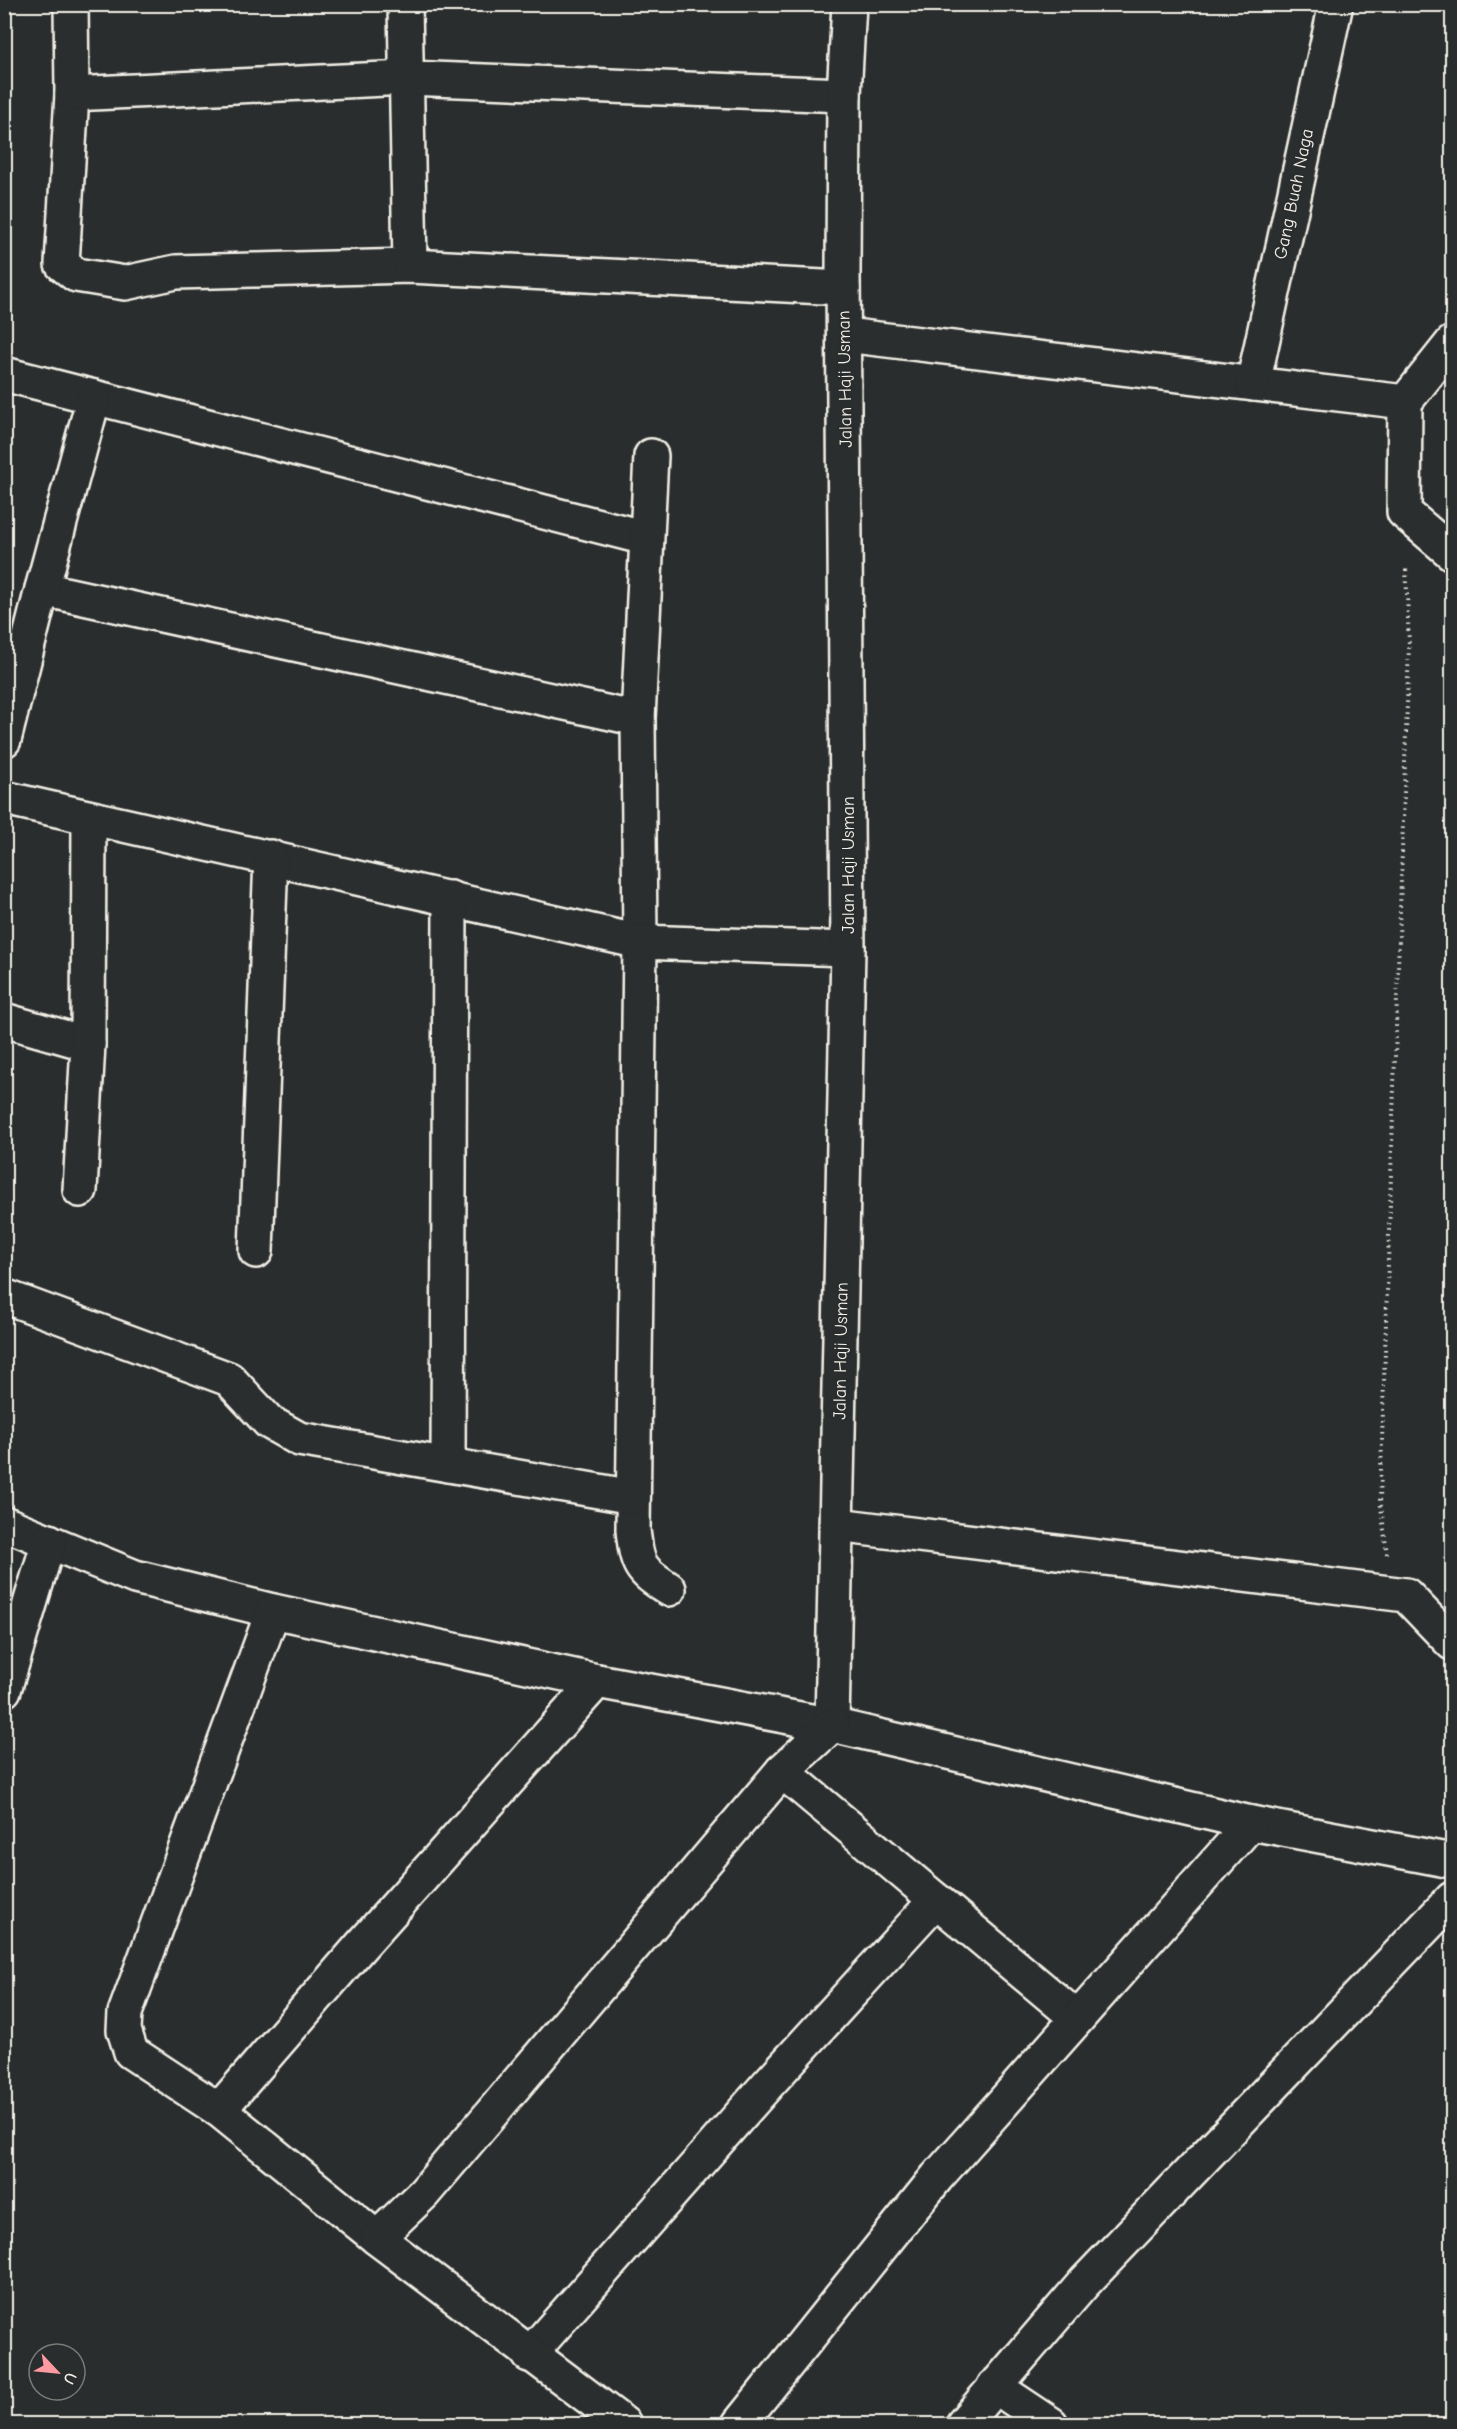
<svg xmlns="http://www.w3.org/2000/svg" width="1457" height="2429" viewBox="0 0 1457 2429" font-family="'Comic Neue',sans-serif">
	<rect width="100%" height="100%" fill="#2a2d2e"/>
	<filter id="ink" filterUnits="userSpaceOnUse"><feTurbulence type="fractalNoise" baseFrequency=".0167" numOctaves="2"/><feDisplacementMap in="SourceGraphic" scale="12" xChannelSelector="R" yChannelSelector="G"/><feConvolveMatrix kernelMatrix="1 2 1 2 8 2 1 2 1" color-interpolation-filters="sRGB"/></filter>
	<g filter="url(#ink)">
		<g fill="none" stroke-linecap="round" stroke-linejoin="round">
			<defs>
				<g id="street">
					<path d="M71 4 72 94 62 264 76 275 125 283 176 272 410 266 843 288"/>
					<path d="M405 4 410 266"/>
					<path d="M72 94 406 78 844 95"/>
					<path d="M845 335 1405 402"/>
					<path d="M1452 343 1405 402 1404 512 1452 553"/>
					<path d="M4 374 646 538"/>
					<path d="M1253 384 1336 4"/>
					<path d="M651 456 638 719 640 942 633 1530C637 1565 639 1570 669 1589"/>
					<path d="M42 589 638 719"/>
					<path d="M4 740 42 589 94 397"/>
					<path d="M4 798 640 942 848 949"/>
					<path d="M4 1020 88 1044"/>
					<path d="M80 1190 88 1044 89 818"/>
					<path d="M256 1251 271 857"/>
					<path d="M4 1296 229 1379 269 1422 299 1439 633 1497"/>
					<path d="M448 1465 450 898"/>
					<path d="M4 1523 135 1577 273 1611 597 1681 832 1725 1251 1823 1452 1861"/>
					<path d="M837 1525 1406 1595 1452 1643"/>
					<path d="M4 1690 49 1541"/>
					<path d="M832 1725 848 949 843 273 844 95 849 4"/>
					<path d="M782 1771 1077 2018"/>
					<path d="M219 2110 131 2052 124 2030 125 2013 273 1611"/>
					<path d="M377 2238 219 2110 360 1947 597 1681"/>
					<path d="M529 2355 768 2084 936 1900"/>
					<path d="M994 2386 1051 2424"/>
					<path d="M624 2424 377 2238 424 2193 782 1771 832 1725"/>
					<path d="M739 2424 937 2177 1251 1823"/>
					<path d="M963 2424 1084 2283 1452 1899"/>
				</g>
			</defs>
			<use href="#street" stroke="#f4f1e8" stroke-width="38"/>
			<path stroke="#f4f1e8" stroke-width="4" stroke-dasharray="1.5 4.5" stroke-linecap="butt" d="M1387 1554 1380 1499 1409 645 1406 566"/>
			<use href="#street" stroke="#2a2d2e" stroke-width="33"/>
		</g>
	</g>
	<g text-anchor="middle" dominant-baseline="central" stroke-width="5" stroke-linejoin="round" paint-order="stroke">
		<g font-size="18" fill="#f4f1e8" stroke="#2a2d2e">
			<text transform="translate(1294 194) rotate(-78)">Gang Buah Naga</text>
			<text transform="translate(845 379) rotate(-91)">Jalan Haji Usman</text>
			<text transform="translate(848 865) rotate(-90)">Jalan Haji Usman</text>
			<text transform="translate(841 1351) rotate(-89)">Jalan Haji Usman</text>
		</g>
	</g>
	<rect width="1457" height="2429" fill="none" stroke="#2a2d2e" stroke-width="24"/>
	<rect x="12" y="12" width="1433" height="2405" fill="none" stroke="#f4f1e8" stroke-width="2" filter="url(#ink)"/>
	<g transform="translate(57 2372) rotate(116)"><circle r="28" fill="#2a2d2e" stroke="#7b7b78" stroke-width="1.5"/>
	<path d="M0-4.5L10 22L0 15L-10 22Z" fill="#ff9aa2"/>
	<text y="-9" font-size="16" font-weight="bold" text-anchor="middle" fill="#f4f1e8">U</text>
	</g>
</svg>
